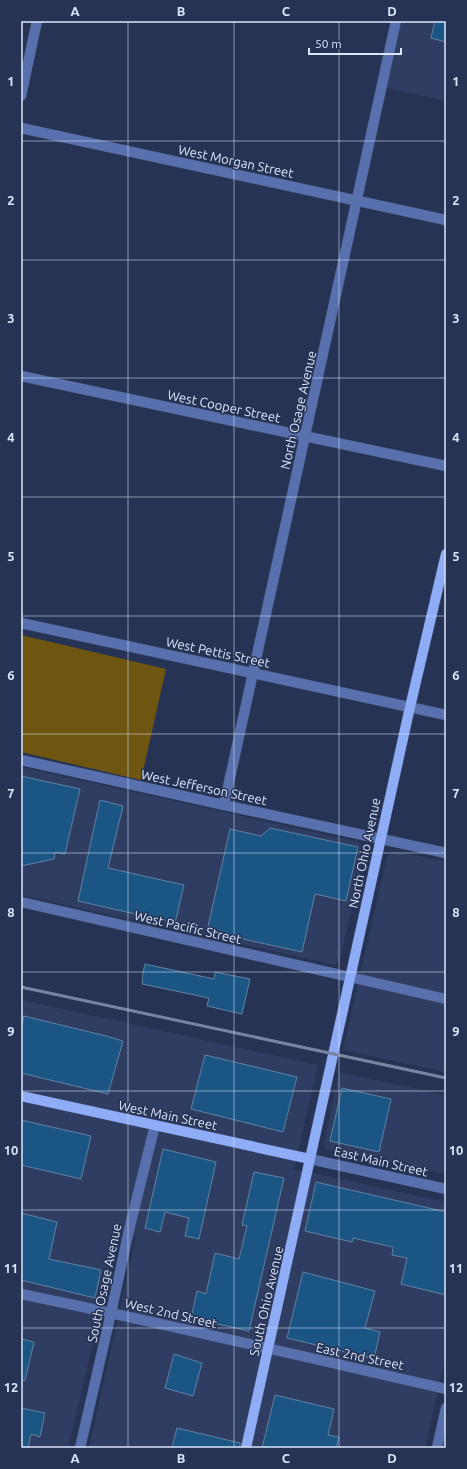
<svg xmlns="http://www.w3.org/2000/svg" width="467" height="1469" viewBox="0 0 467 1469" font-family="Ubuntu,sans-serif">
	<rect width="100%" height="100%" fill="#263354"/>
	<g fill="#2f3d63">
		<path d="M402 21H446V101L386 88Z"/>
		<path d="M21 767 359 842 362 847 364 854 340 960 336 964H331L21 895Z"/>
		<path d="M395 851 446 862V1072L343 1050 387 857Z"/>
		<path d="M22 1000 318 1065 294 1169 446 1202V1354L425 1448H89L136 1237 117 1232 97 1327 68 1448H21Z"/>
		<path d="M339 1072 446 1095V1174L326 1149 324 1144Z"/>
	</g>
	<path fill="#6f5610" d="M21 635 166 669 141 780 21 752Z"/>
	<g fill="#1b5583" stroke="#6182a1">
		<path d="M435 21H446V42L431 38Z"/>
		<path d="M21 776 80 789 65 854 55 852 54 859 21 866Z"/>
		<path d="M100 800 123 806 108 868 184 885 175 923 78 901Z"/>
		<path d="M270 828 358 847 346 901 315 894 302 952 207 931 230 829 261 836Z"/>
		<path d="M145 964 214 979 215 972 250 979 242 1014 207 1006 209 998 142 984 143 979 142 978Z"/>
		<path d="M24 1016 106 1036 123 1041 108 1094 21 1073V1029Z"/>
		<path d="M205 1055 297 1077 283 1132 191 1109Z"/>
		<path d="M342 1088 391 1099 379 1152 330 1141Z"/>
		<path d="M21 1120 91 1136 81 1179 21 1165Z"/>
		<path d="M163 1149 216 1162 199 1239 185 1236 189 1218 165 1212 160 1232 145 1228Z"/>
		<path d="M254 1172 284 1178 249 1331 191 1318 197 1291 206 1294 215 1253 239 1259 247 1226 242 1225Z"/>
		<path d="M316 1182 446 1212V1295L401 1284 407 1258 392 1255 393 1247 353 1238 352 1242 305 1231Z"/>
		<path d="M21 1213 57 1222 49 1259 101 1270 95 1298 21 1280Z"/>
		<path d="M303 1272 375 1291 365 1328 380 1332 374 1359 287 1338Z"/>
		<path d="M21 1339 34 1342 25 1380H21Z"/>
		<path d="M174 1354 202 1363 193 1396 165 1388Z"/>
		<path d="M275 1395 334 1409 328 1435 339 1437 336 1448H262Z"/>
		<path d="M21 1408 45 1413 40 1437 31 1434 28 1448H21Z"/>
		<path d="M177 1428 240 1443V1448H172Z"/>
	</g>
	<g fill="none" stroke-linecap="round" stroke-linejoin="round">
		<defs>
			<g id="minor">
				<path d="M21 96 37 21"/>
				<path d="M21 128 446 220"/>
				<path d="M21 376 446 466"/>
				<path d="M21 623 446 715"/>
				<path d="M21 760 224 805 446 853"/>
				<path d="M224 805 396 21"/>
				<path d="M21 902 446 999"/>
				<path d="M310 1159 446 1189"/>
				<path d="M21 1294C163 1323 304 1357 446 1389"/>
				<path d="M80 1448 111 1313 129 1230 155 1125"/>
				<path d="M437 1448 446 1408"/>
			</g>
			<g id="major">
				<path d="M21 1096 310 1159"/>
				<path d="M246 1448 410 707 446 554"/>
			</g>
		</defs>
		<use href="#minor" stroke="#43506f" stroke-width="11"/>
		<use href="#major" stroke="#43506f" stroke-width="11"/>
		<use href="#minor" stroke="#5870ad" stroke-width="10"/>
		<use href="#major" stroke="#8facf7" stroke-width="10"/>
		<path stroke="#7985a0" stroke-width="3" d="M21 987 446 1078"/>
	</g>
	<path fill="none" stroke="#dce6fb" stroke-width="1" stroke-opacity="0.55" d="M128 21V1448M234 21V1448M339 21V1448M21 141H446M21 260H446M21 378H446M21 497H446M21 616H446M21 734H446M21 853H446M21 972H446M21 1091H446M21 1210H446M21 1328H446"/>
	<g text-anchor="middle" dominant-baseline="central" stroke-width="3" stroke-linejoin="round" paint-order="stroke">
		<g font-size="13" fill="#dce6fb" stroke="#263354">
			<text transform="translate(236 161) rotate(12)">West Morgan Street</text>
			<text transform="translate(224 406) rotate(12)">West Cooper Street</text>
			<text transform="translate(298 410) rotate(-77)">North Osage Avenue</text>
			<text transform="translate(218 652) rotate(12)">West Pettis Street</text>
			<text transform="translate(204 787) rotate(12)">West Jefferson Street</text>
			<text transform="translate(364 853) rotate(-78)">North Ohio Avenue</text>
			<text transform="translate(188 927) rotate(13)">West Pacific Street</text>
			<text transform="translate(168 1115) rotate(12)">West Main Street</text>
			<text transform="translate(381 1161) rotate(13)">East Main Street</text>
			<text transform="translate(104 1283) rotate(-78)">South Osage Avenue</text>
			<text transform="translate(266 1301) rotate(-77)">South Ohio Avenue</text>
			<text transform="translate(171 1313) rotate(13)">West 2nd Street</text>
			<text transform="translate(360 1356) rotate(12)">East 2nd Street</text>
		</g>
	</g>
	<rect width="467" height="1469" fill="none" stroke="#263354" stroke-width="44"/>
	<path d="M309 48v6h92v-6" fill="none" stroke="#dce6fb" stroke-width="2"/>
	<text x="315" y="48" font-size="12" fill="#dce6fb" stroke="#263354" stroke-width="3" paint-order="stroke">50 m</text>
	<rect x="22" y="22" width="423" height="1425" fill="none" stroke="#dce6fb" stroke-width="1.5"/>
	<g font-size="13" text-anchor="middle" font-weight="bold" fill="#dce6fb">
		<text x="75" y="16">A</text>
		<text x="181" y="16">B</text>
		<text x="286" y="16">C</text>
		<text x="392" y="16">D</text>
		<text x="11" y="86">1</text>
		<text x="456" y="86">1</text>
		<text x="11" y="205">2</text>
		<text x="456" y="205">2</text>
		<text x="11" y="323">3</text>
		<text x="456" y="323">3</text>
		<text x="11" y="442">4</text>
		<text x="456" y="442">4</text>
		<text x="11" y="561">5</text>
		<text x="456" y="561">5</text>
		<text x="11" y="680">6</text>
		<text x="456" y="680">6</text>
		<text x="11" y="798">7</text>
		<text x="456" y="798">7</text>
		<text x="11" y="917">8</text>
		<text x="456" y="917">8</text>
		<text x="11" y="1036">9</text>
		<text x="456" y="1036">9</text>
		<text x="11" y="1155">10</text>
		<text x="456" y="1155">10</text>
		<text x="11" y="1273">11</text>
		<text x="456" y="1273">11</text>
		<text x="11" y="1392">12</text>
		<text x="456" y="1392">12</text>
		<text x="75" y="1463">A</text>
		<text x="181" y="1463">B</text>
		<text x="286" y="1463">C</text>
		<text x="392" y="1463">D</text>
	</g>
</svg>
